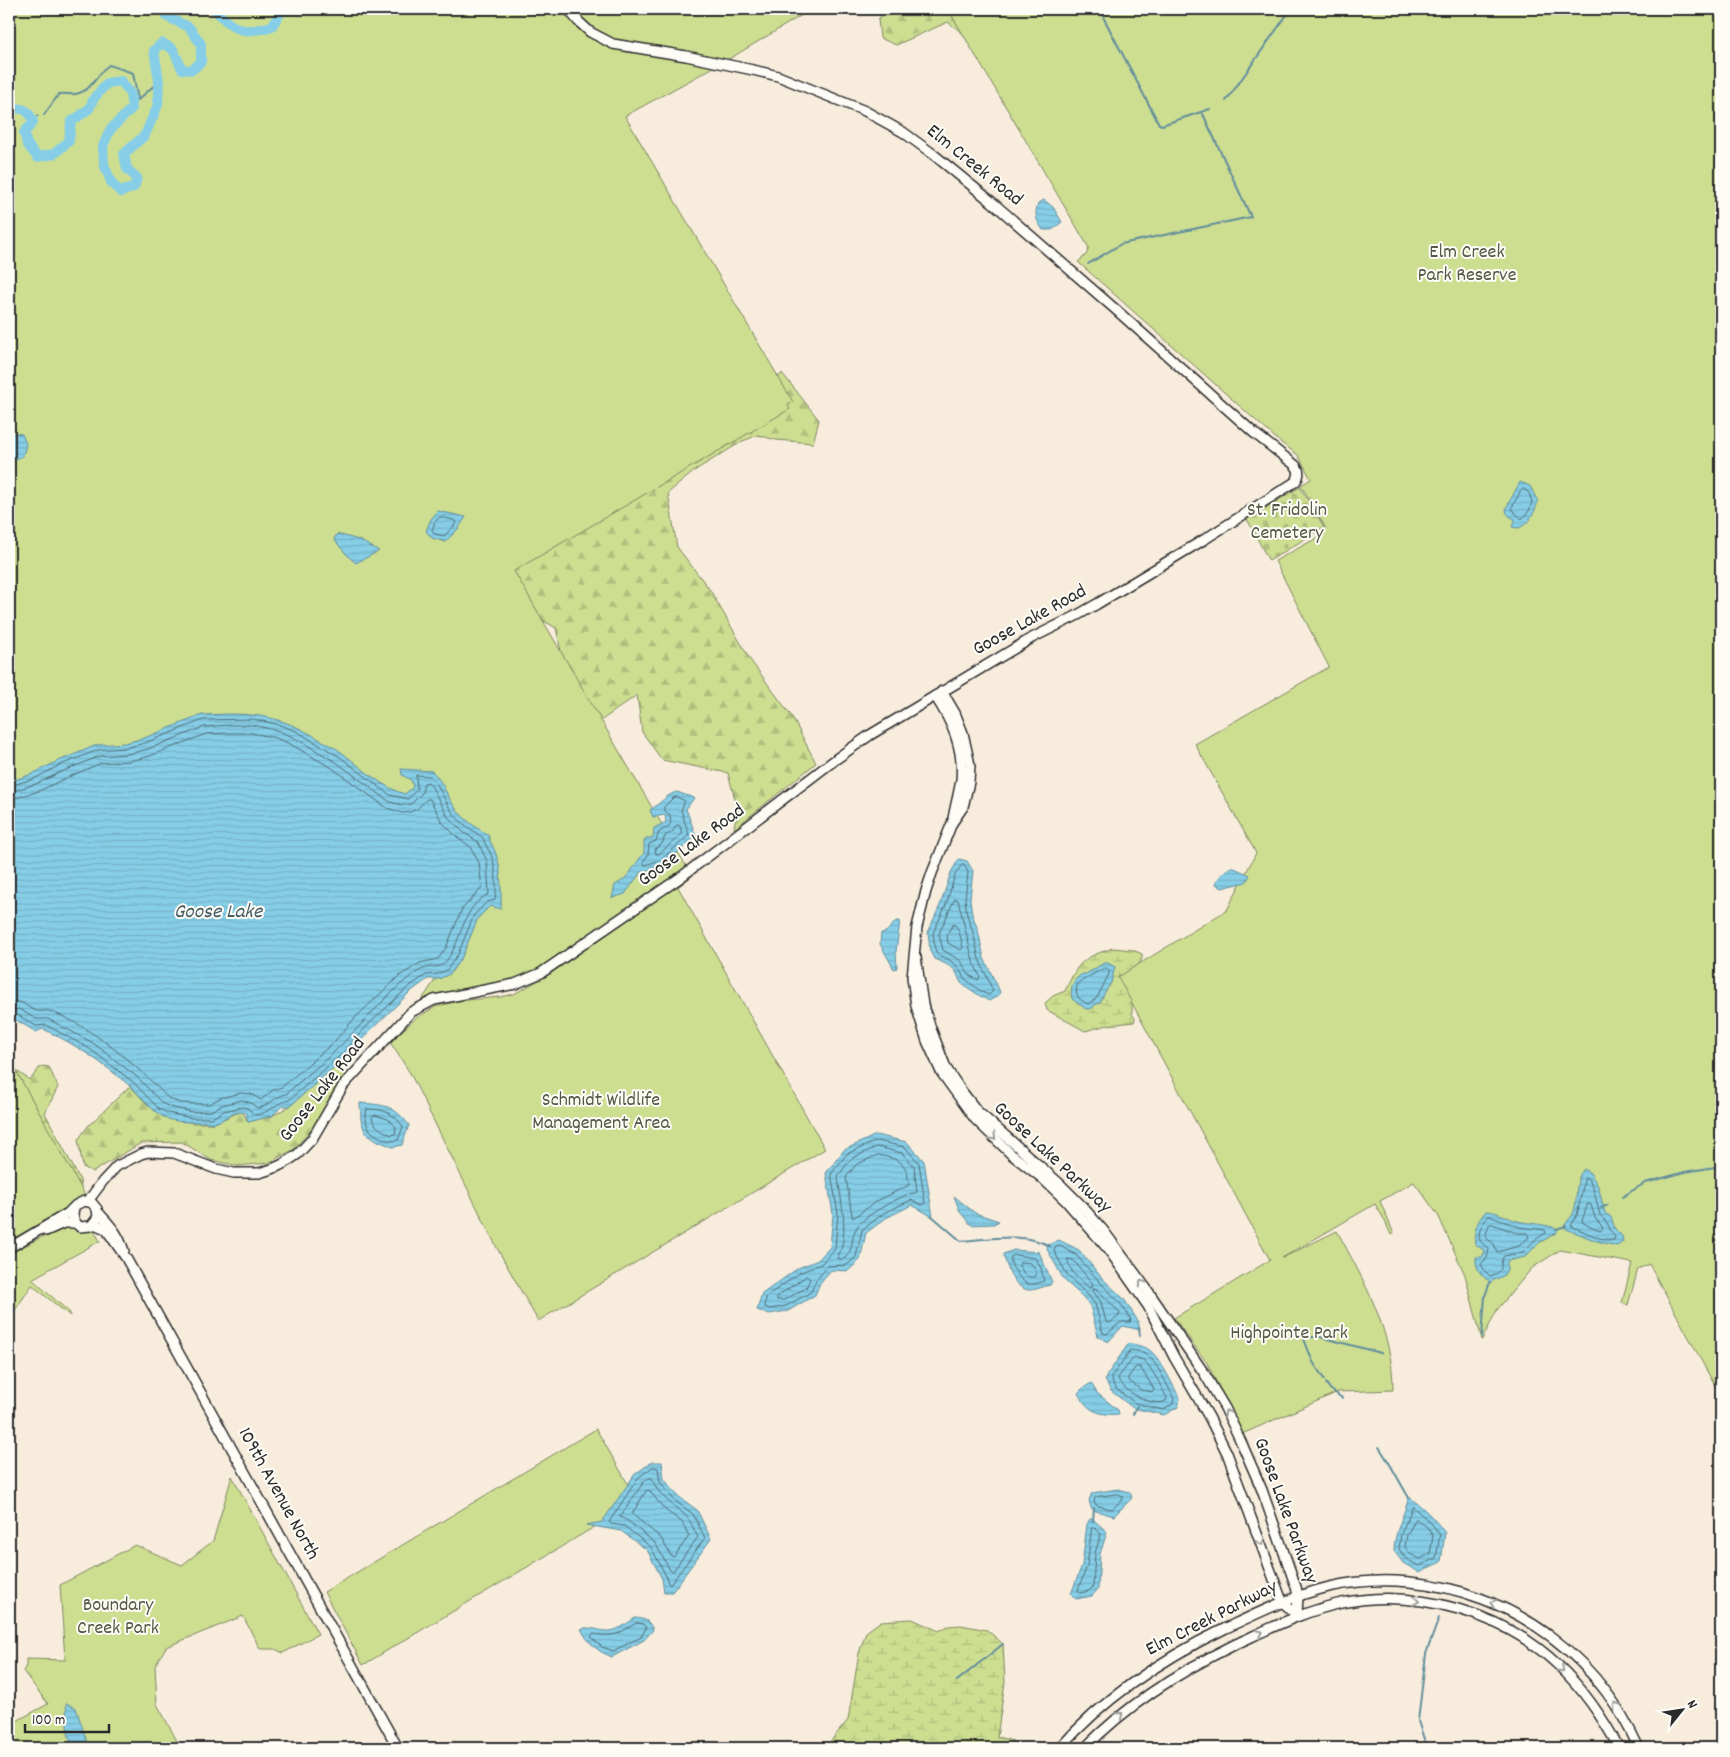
<svg xmlns="http://www.w3.org/2000/svg" width="1730" height="1757" viewBox="0 0 1730 1757" font-family="Dekko,sans-serif">
	<defs>
		<pattern id="forest-firs" width="22" height="20" patternUnits="userSpaceOnUse" patternTransform="scale(1.25)"><rect width="22" height="20" fill="#cdde91"/><path d="M5 1l3.5 6h-7zM16 11l3.5 6h-7z" fill="#b0bf7d"/></pattern>
		<pattern id="wetland-marsh" width="20" height="14" patternUnits="userSpaceOnUse" patternTransform="scale(1.25)"><rect width="20" height="14" fill="#cdde91"/><path d="M1 5h8M5 5V1M11 12h8M15 12V8" fill="none" stroke="#b0bf7d"/></pattern>
		<pattern id="cemetery-stones" width="16" height="16" patternUnits="userSpaceOnUse" patternTransform="scale(1.25)"><rect width="16" height="16" fill="#cdde91"/><path d="M2 7V4a2 2 0 0 1 4 0v3zM10 15v-3a2 2 0 0 1 4 0v3z" fill="#b0bf7d"/></pattern>
		<pattern id="water-rules" width="6" height="5" patternUnits="userSpaceOnUse" patternTransform="scale(1.25)"><rect width="6" height="5" fill="#86cee7"/><path d="M0 2.5h6" fill="none" stroke="#74b1c6"/></pattern>
	</defs>
	<rect width="100%" height="100%" fill="#f8eddd"/>
	<filter id="ink" filterUnits="userSpaceOnUse"><feTurbulence type="fractalNoise" baseFrequency=".02" numOctaves="2"/><feDisplacementMap in="SourceGraphic" scale="10" xChannelSelector="R" yChannelSelector="G"/><feConvolveMatrix kernelMatrix="1 2 1 2 8 2 1 2 1" color-interpolation-filters="sRGB"/></filter>
	<g filter="url(#ink)">
		<g fill="url(#forest-firs)" stroke="#7c845e">
			<path d="M889 9H991L972 41 948 22 896 45 880 38 878 19Z"/>
			<path d="M782 373 819 420 813 443 776 440 758 435 743 441 697 469 668 493 677 547 710 590 751 661 792 717 816 763 734 829 737 807 728 773 662 760 642 732 637 695 592 727 569 689 556 628 502 597 497 518 753 408Z"/>
			<path d="M9 1066 30 1080 41 1066 49 1067 58 1087 45 1113 80 1180 82 1195 9 1239Z"/>
			<path d="M334 1067 346 1072 315 1125 293 1150 268 1163 238 1166 211 1160 182 1142 141 1143 93 1172 83 1167 78 1140 88 1126 130 1086 148 1105 192 1123H214L242 1111 248 1122 272 1116 290 1106Z"/>
		</g>
		<g fill="url(#wetland-marsh)" stroke="#7c845e">
			<path d="M1113 948 1133 950 1142 954V959L1132 975V1014L1135 1018 1134 1022 1108 1025 1085 1031 1047 1010 1045 1003 1053 996 1065 991C1079 961 1082 958 1113 948Z"/>
			<path d="M912 1619 939 1631 948 1626 961 1625 987 1630 1003 1644 1005 1682 997 1737 1013 1741 1014 1748H825L848 1720 859 1653 866 1632 881 1621Z"/>
		</g>
		<path fill="url(#cemetery-stones)" stroke="#7c845e" d="M1300 487 1324 527 1269 561 1247 519Z"/>
		<g fill="#cdde91" stroke="#7c845e">
			<path d="M9 9H812L734 56 625 116 793 402 788 405 790 409 514 571 692 876 678 887 825 1149 538 1321 497 1248 410 1073 390 1042 416 1018 435 1007 458 1001 500 997 514 994 550 974 629 919 549 973 415 1010 462 940 9 784Z"/>
			<path d="M948 9H1721V1397L1649 1264 1638 1269 1628 1305 1622 1303 1632 1263 1560 1250 1532 1268 1497 1310 1482 1340 1465 1275 1438 1215 1414 1182 1380 1201 1394 1234 1391 1235 1384 1219 1375 1204 1282 1258 1337 1231C1363 1279 1394 1333 1393 1390L1338 1392 1242 1434 1207 1363 1174 1318 1270 1260 1118 977 1227 910 1256 853 1195 744 1329 667 1275 561 1324 534 1325 527 1301 485 1311 479 1298 455 1280 442 1078 262 1086 255 1089 248Z"/>
			<path d="M9 1058 85 1195 70 1207 9 1241Z"/>
			<path d="M68 1225 93 1229 100 1241 32 1279 70 1313V1316L32 1285 9 1319V1254L59 1228Z"/>
			<path d="M596 1429 638 1501 363 1665 324 1592Z"/>
			<path d="M232 1476 318 1634 283 1653 275 1649H260L243 1616 166 1647 155 1666 157 1704 181 1748H15L9 1738V1725L48 1704 23 1671 26 1666V1659L65 1660 60 1585 135 1545 182 1565 213 1541Z"/>
		</g>
		<g fill="url(#water-rules)" stroke="#628d9c">
			<path d="M1044 200 1053 207 1062 222 1052 230H1043C1036 220 1034 215 1038 203Z"/>
			<path d="M9 432 22 434 26 444 23 456 9 462Z"/>
			<path d="M1520 482 1530 486 1538 502C1534 513 1530 523 1519 528L1512 527 1515 519C1509 517 1506 514 1506 508Z"/>
			<path d="M438 511 466 517 458 529 445 542 432 538 426 531 431 519Z"/>
			<path d="M337 534 359 540 379 551 356 563C350 559 339 546 334 539Z"/>
			<path d="M228 714C266 714 287 720 319 739 328 744 337 748 345 755 363 769 383 788 405 794L413 787 411 780 402 775 401 769 432 771C445 784 447 798 457 810 466 821 477 828 488 835 490 843 495 849 497 857 502 872 501 894 501 909L490 906 478 918 462 957 450 974 439 979H428L410 992 370 1031 347 1056 290 1106H282L272 1116 248 1122 246 1113C232 1109 224 1121 214 1123 211 1123 209 1122 206 1122 193 1122 181 1123 168 1119 152 1113 143 1097 130 1086 103 1063 75 1044 43 1029L36 1032 16 1020 9 1024V782L32 774 56 762 97 745 125 743 144 738 202 715Z"/>
			<path d="M677 792 694 798 686 809 696 836 664 865 641 872 625 894 612 898 615 885C630 878 633 866 644 853V842L646 838H653L654 828 666 822 665 815 653 817 650 810C660 804 667 794 677 792Z"/>
			<path d="M959 859 967 861 973 871 970 899 972 914 978 930 984 958 1000 992 998 996 989 1001 980 996 961 983 955 970 946 964 934 959 930 951 928 932 941 903 951 872Z"/>
			<path d="M1232 867 1250 875 1246 882 1222 888 1216 884C1217 878 1226 869 1232 867Z"/>
			<path d="M896 921H900L896 951 897 968 894 969 880 944 881 933 886 932Z"/>
			<path d="M1104 963H1108L1115 967 1111 983 1105 992 1100 1003 1095 1005 1091 1009H1086L1072 999C1070 987 1072 981 1082 974H1086Z"/>
			<path d="M360 1103C386 1105 393 1105 409 1125L402 1145 393 1147 378 1141 365 1132 361 1120Z"/>
			<path d="M876 1135 907 1142 924 1161 933 1217 912 1205 886 1218 866 1233 860 1260 848 1271 831 1270 820 1283 815 1295 788 1311 769 1314 757 1310 762 1294 798 1268 818 1260 830 1247 833 1214 826 1173 844 1150Z"/>
			<path d="M1584 1169 1590 1173 1598 1186 1605 1213 1611 1217 1615 1229 1622 1236 1623 1242 1617 1246C1603 1243 1595 1241 1582 1235 1575 1232 1570 1232 1564 1227 1566 1222 1570 1219 1573 1214 1579 1200 1573 1180 1584 1169Z"/>
			<path d="M954 1196 975 1213 999 1221 994 1224 971 1225 960 1212Z"/>
			<path d="M1486 1211C1499 1211 1509 1220 1522 1222 1534 1224 1545 1224 1558 1229L1556 1233 1539 1243 1525 1257 1507 1261V1270L1503 1276 1490 1282C1481 1275 1475 1269 1476 1257H1482L1485 1251 1475 1244C1473 1232 1477 1221 1486 1211Z"/>
			<path d="M1059 1240 1079 1250 1102 1278 1124 1299 1138 1321 1140 1330 1123 1326 1108 1342 1098 1336 1090 1306 1083 1297 1064 1280 1047 1249 1048 1245Z"/>
			<path d="M1014 1250 1039 1252 1052 1282 1050 1285C1044 1286 1036 1290 1030 1290 1014 1290 1007 1267 1003 1254Z"/>
			<path d="M1129 1343C1135 1345 1144 1346 1148 1349 1159 1355 1174 1387 1180 1399L1178 1407 1164 1415 1133 1408 1111 1391 1105 1380 1107 1375Z"/>
			<path d="M1091 1383 1097 1393 1118 1410 1119 1414C1100 1416 1087 1411 1078 1393L1082 1389Z"/>
			<path d="M652 1462H662L664 1479 678 1496 697 1510 711 1539 672 1592H664L662 1579 647 1550 621 1531 586 1525 602 1522 635 1474Z"/>
			<path d="M1118 1489 1130 1492 1132 1498 1114 1516 1096 1511 1091 1508 1089 1500 1092 1493Z"/>
			<path d="M1409 1497C1423 1507 1435 1519 1445 1533L1441 1562 1419 1572 1403 1563 1394 1551C1394 1532 1404 1516 1409 1497Z"/>
			<path d="M1090 1519H1093L1107 1532 1100 1554 1098 1589 1092 1596 1076 1599 1071 1594 1082 1565 1087 1524Z"/>
			<path d="M635 1618C645 1619 649 1620 653 1630L644 1640 612 1657C597 1651 589 1644 581 1629 588 1626 597 1630 605 1631 617 1632 626 1624 635 1618Z"/>
			<path d="M66 1703 76 1708 89 1748H75C65 1737 67 1717 66 1703Z"/>
		</g>
		<g fill="none" stroke-linecap="round" stroke-linejoin="round">
			<g stroke="#4f6c76" stroke-width="1">
				<path d="M1524 489 1529 493 1532 502 1529 511 1522 519 1511 509 1521 490Z"/>
				<path d="M440 517 454 520 456 522 454 526 444 536 435 534 432 530 435 522Z"/>
				<path d="M9 786 34 779 58 766 98 750 125 748 145 743 203 720 253 719 280 725 296 731 340 757 390 795 408 799 417 789 416 775 430 776C441 787 444 801 453 813 461 824 473 830 483 838 485 846 491 852 493 860 496 872 497 887 495 900L487 902 474 915 458 954 447 970 438 974 426 975 407 988 366 1027 343 1053 289 1100C273 1104 271 1113 254 1115L248 1108 242 1107 224 1111 212 1118H192L168 1113 159 1109 133 1082 90 1049 46 1025 36 1026 18 1015 9 1018"/>
				<path d="M9 792 36 784 61 772 100 756 128 754 148 749 204 727 229 725H253L279 731 293 737 336 762 390 802 403 805 411 804 422 793 424 783 428 782 432 787 448 817 463 832 478 842 487 861 489 894C462 906 463 939 447 960 440 970 433 965 423 969 416 972 407 979 401 984 378 1004 359 1028 337 1049 321 1065 302 1079 286 1094 274 1097 268 1107 257 1108L251 1103 242 1100 222 1105 211 1111 192 1112 170 1107 163 1104 137 1077 93 1043 48 1019H36L19 1009 9 1011"/>
				<path d="M677 797 685 801 681 810 689 835 661 860 645 865 643 862 648 855 649 844 656 841 659 832 668 827 671 823 670 815 664 810V807L673 798Z"/>
				<path d="M9 800 39 791 64 779 101 763 130 761 150 756 206 734 229 733H252L276 738 290 744 332 768 387 808 402 813 410 812 417 809 427 799H430L442 822 458 838 471 847 479 863 482 888 462 909 446 948 438 959 420 963 398 977 356 1017 333 1043 282 1087 273 1090 261 1100 251 1094 241 1093 220 1098 209 1104H192L180 1103 168 1098C139 1067 89 1024 49 1011 45 1010 41 1012 37 1011 25 1008 24 998 9 1003"/>
				<path d="M677 825 680 826 682 834 659 854H656L655 849 662 844 665 836 673 831Z"/>
				<path d="M964 865 968 872 965 899 967 915 973 932 979 959 993 991 989 995 982 992 965 979 957 966 948 959 938 955 935 949 933 933 946 905 955 875 961 866Z"/>
				<path d="M955 899 958 900 973 961 980 977 978 980 969 975 961 961 943 950 939 934Z"/>
				<path d="M954 924C960 929 961 940 963 948L961 950 948 943 947 935Z"/>
				<path d="M1105 968 1109 970V974L1097 998 1088 1004C1077 999 1074 994 1078 983Z"/>
				<path d="M367 1109C384 1109 394 1113 403 1127L398 1140C390 1143 374 1136 369 1129 366 1124 365 1114 367 1109Z"/>
				<path d="M375 1115 388 1119 396 1127 395 1134 392 1135C383 1131 375 1128 372 1118Z"/>
				<path d="M877 1141 905 1147 919 1163 925 1204 922 1205 911 1200 884 1213 862 1230 856 1257 847 1265 828 1266 816 1280 811 1292 786 1306 770 1309 765 1307 764 1305 767 1296 801 1272 821 1264 835 1249 838 1213 831 1174 847 1154Z"/>
				<path d="M877 1147 902 1153 914 1166 917 1192C914 1194 910 1193 906 1195 893 1201 865 1215 857 1227 850 1237 855 1249 844 1259H839L838 1256C850 1235 840 1198 838 1176L851 1159Z"/>
				<path d="M878 1155C900 1159 907 1162 909 1185L877 1201 853 1218 852 1216 846 1177 856 1165Z"/>
				<path d="M1585 1178H1588L1593 1188 1600 1215 1606 1221 1611 1231 1615 1236 1614 1240 1599 1238 1571 1226 1577 1215Z"/>
				<path d="M1588 1204 1591 1205 1595 1218 1601 1225 1603 1229 1601 1231 1594 1229 1582 1222Z"/>
				<path d="M1489 1216 1519 1227 1545 1230 1546 1233 1536 1239 1523 1252 1504 1256C1497 1266 1508 1270 1490 1276L1485 1271 1481 1264 1487 1258 1489 1249C1487 1246 1481 1244 1480 1240 1476 1234 1484 1220 1489 1216Z"/>
				<path d="M1492 1224 1517 1233H1527L1529 1237 1519 1246 1497 1252 1494 1244 1485 1237 1489 1225Z"/>
				<path d="M1060 1246 1076 1255 1099 1281 1120 1303 1131 1319 1130 1322H1121L1107 1334 1103 1333 1095 1304 1087 1294 1068 1276 1054 1251 1055 1248Z"/>
				<path d="M1015 1255 1035 1258 1041 1268 1044 1281C1030 1286 1025 1286 1016 1272 1012 1267 1010 1263 1011 1257Z"/>
				<path d="M1068 1259 1073 1260 1093 1284 1092 1287 1089 1288 1073 1273 1068 1262Z"/>
				<path d="M1021 1262 1031 1263 1036 1271V1276C1026 1280 1024 1273 1019 1266Z"/>
				<path d="M807 1276 810 1279 806 1288 784 1300H777V1297Z"/>
				<path d="M1094 1288 1097 1289 1120 1313 1119 1316 1110 1323 1106 1322 1101 1302 1093 1291Z"/>
				<path d="M1131 1350C1135 1351 1143 1351 1146 1354 1156 1361 1169 1388 1174 1399L1173 1404 1163 1410 1135 1403 1115 1388 1111 1378Z"/>
				<path d="M1135 1357C1137 1358 1141 1359 1143 1360 1150 1364 1163 1390 1167 1398L1166 1401C1154 1408 1121 1391 1118 1378Z"/>
				<path d="M1136 1367H1140L1154 1389 1153 1392 1141 1390 1128 1380V1378Z"/>
				<path d="M653 1467 658 1468 660 1482 674 1500 693 1514 705 1538 670 1585 668 1583 666 1576 651 1547 624 1526 611 1524 609 1522 638 1478Z"/>
				<path d="M649 1478H652C657 1496 674 1505 686 1516 691 1521 694 1531 698 1537L673 1571 670 1570 655 1543 628 1521 620 1517 643 1483Z"/>
				<path d="M649 1490 665 1510 682 1522 689 1536 674 1557 671 1556 661 1538 632 1514 646 1491Z"/>
				<path d="M1118 1494 1123 1496V1499L1112 1509 1098 1506 1095 1504 1094 1500 1096 1497Z"/>
				<path d="M1413 1507 1431 1523 1440 1535 1436 1558 1419 1566 1406 1559 1399 1549 1401 1534Z"/>
				<path d="M1416 1519 1427 1527 1433 1536 1430 1554 1420 1559 1410 1554 1405 1547 1407 1535Z"/>
				<path d="M1092 1528H1095L1101 1534 1095 1553 1093 1587 1089 1591 1080 1593 1078 1590 1087 1566Z"/>
				<path d="M637 1623 643 1624 646 1628 641 1637 613 1651 602 1647 591 1637 593 1634C618 1638 617 1633 637 1623Z"/>
			</g>
			<g stroke="#628d9c" stroke-width="2">
				<path d="M1099 9 1159 124 1162 125 1210 109"/>
				<path d="M1226 101 1291 9"/>
				<path d="M30 113 34 116H38"/>
				<path d="M44 115 59 94C65 93 71 95 75 94 93 91 96 74 109 65L133 73 138 100 159 81"/>
				<path d="M1088 264 1121 244 1251 217 1202 112"/>
				<path d="M1622 1197 1645 1183 1685 1172 1721 1166"/>
				<path d="M1601 1208 1608 1205"/>
				<path d="M932 1216 961 1241C990 1239 1022 1232 1050 1246"/>
				<path d="M1556 1229 1566 1226"/>
				<path d="M1139 1328 1140 1336"/>
				<path d="M1482 1336 1485 1296 1490 1282"/>
				<path d="M1324 1379 1313 1362 1304 1339 1312 1337H1320L1381 1353"/>
				<path d="M1326 1383 1330 1389 1342 1398"/>
				<path d="M1133 1414 1137 1406"/>
				<path d="M1379 1447 1388 1461 1409 1498"/>
				<path d="M1093 1521 1094 1508"/>
				<path d="M957 1681 1003 1644"/>
				<path d="M1427 1748 1418 1721 1426 1654 1439 1618"/>
			</g>
			<g stroke="#86cee7" stroke-width="10">
				<path d="M214 9C234 31 244 35 272 26L283 9"/>
				<path d="M9 108C23 109 28 107 33 122L24 133 27 144 37 157 54 154 69 141 71 122 89 109 94 98 107 83 121 81 130 93 132 108 110 130 103 146 104 164 112 184 121 192 134 187 137 178 127 169 124 154 145 135 158 105 159 81 154 50 162 43 173 49 182 69 192 70 201 62V44L189 27 167 17V9"/>
			</g>
			<defs>
				<g id="tertiary">
					<path d="M942 691 955 713 963 733 970 765 969 782 963 807 952 823 932 873 926 891 917 927 912 977 916 1006 927 1041 941 1072 975 1119 1011 1154 1042 1178 1066 1201 1108 1249 1148 1306 1174 1357 1209 1417 1227 1453 1282 1601 1297 1616"/>
					<path d="M935 696C952 722 964 748 961 780 959 793 955 806 953 819"/>
					<path d="M916 957 923 1005 930 1026 946 1068 960 1089 977 1111 1060 1184 1081 1205 1103 1230 1146 1288 1204 1373 1225 1408 1242 1444 1262 1490 1296 1587 1298 1596 1297 1616"/>
					<path d="M88 1201 103 1181 117 1166 141 1154 148 1152 174 1153 216 1169 234 1173H259L272 1169 283 1164 298 1154 312 1139 343 1086 411 1012 434 1000 515 984 541 973 681 877 836 759 870 735 1032 638 1076 616 1097 604 1205 539 1295 482C1300 476 1300 470 1295 465L1254 433 1115 309 992 202 933 154 903 132 865 111 778 76 753 70 686 56 613 44 590 32 578 21 568 9"/>
					<path d="M98 1212C111 1226 118 1233 124 1251"/>
					<path d="M94 1224 106 1229 126 1258 398 1748"/>
					<path d="M46 1231 64 1223H76"/>
					<path d="M9 1248 68 1213 76 1205 84 1201 92 1203 97 1209 98 1217 91 1226 80 1227C73 1222 72 1215 74 1208"/>
					<path d="M1060 1748C1105 1697 1162 1659 1224 1629 1258 1613 1292 1596 1329 1587 1432 1564 1544 1607 1607 1693 1620 1710 1630 1729 1639 1748"/>
					<path d="M1085 1748C1129 1703 1180 1671 1236 1644 1271 1628 1304 1611 1342 1603 1417 1588 1504 1613 1559 1666 1584 1690 1603 1718 1619 1748"/>
				</g>
			</defs>
			<use href="#tertiary" stroke="#2b2b2b" stroke-width="12"/>
			<use href="#tertiary" stroke="#fdfcf7" stroke-width="9"/>
		</g>
		<defs><path id="oneway-chevron" d="M-2-3.5L2.5 0L-2 3.5" fill="none" stroke-width="1.6" stroke-linecap="round" stroke-linejoin="round" transform="scale(1.25)"/></defs>
		<g stroke="#9e9e9b">
			<use href="#oneway-chevron" transform="translate(993 1137) rotate(44)"/>
			<use href="#oneway-chevron" transform="translate(1142 1283) rotate(-125)"/>
			<use href="#oneway-chevron" transform="translate(1227 1413) rotate(-117)"/>
			<use href="#oneway-chevron" transform="translate(1261 1542) rotate(70)"/>
			<use href="#oneway-chevron" transform="translate(1416 1601) rotate(7)"/>
			<use href="#oneway-chevron" transform="translate(1493 1603) rotate(-157)"/>
			<use href="#oneway-chevron" transform="translate(1260 1633) rotate(-25)"/>
			<use href="#oneway-chevron" transform="translate(1561 1669) rotate(44)"/>
			<use href="#oneway-chevron" transform="translate(1616 1705) rotate(-123)"/>
			<use href="#oneway-chevron" transform="translate(1120 1715) rotate(-40)"/>
		</g>
	</g>
	<g text-anchor="middle" dominant-baseline="central" stroke-width="4" stroke-linejoin="round" paint-order="stroke">
		<g font-size="20" fill="#2b2b2b" stroke="#fdfcf7">
			<text transform="translate(974 166) rotate(39)">Elm Creek Road</text>
			<text transform="translate(1030 621) rotate(-29)">Goose Lake Road</text>
			<text transform="translate(692 846) rotate(-36)">Goose Lake Road</text>
			<text transform="translate(323 1090) rotate(-52)">Goose Lake Road</text>
			<text transform="translate(1052 1158) rotate(43)">Goose Lake Parkway</text>
			<text transform="translate(278 1494) rotate(61)">109th Avenue North</text>
			<text transform="translate(1285 1511) rotate(70)">Goose Lake Parkway</text>
			<text transform="translate(1212 1619) rotate(-27)">Elm Creek Parkway</text>
		</g>
		<g font-size="20" fill="#545844" stroke="#fdfcf7">
			<text x="1467" y="253">Elm Creek<tspan x="1467" dy="23">Park Reserve</tspan></text>
			<text x="1287" y="511">St. Fridolin<tspan x="1287" dy="23">Cemetery</tspan></text>
			<text x="601" y="1101">Schmidt Wildlife<tspan x="601" dy="23">Management Area</tspan></text>
			<text x="1289" y="1334">Highpointe Park</text>
			<text x="118" y="1606">Boundary<tspan x="118" dy="23">Creek Park</tspan></text>
		</g>
		<g font-size="21" font-style="italic" fill="#465c63" stroke="#fdfcf7">
			<text x="218" y="913">Goose Lake</text>
		</g>
	</g>
	<rect width="1730" height="1757" fill="none" stroke="#fdfcf7" stroke-width="30"/>
	<rect x="15" y="15" width="1700" height="1727" fill="none" stroke="#2b2b2b" stroke-width="2" filter="url(#ink)"/>
	<g transform="translate(1682 1710) rotate(60)" stroke="#fdfcf7" stroke-width="4" paint-order="stroke">
	<path d="M0-4L9 19L0 12L-9 19Z" fill="#2b2b2b"/>
	<text y="-8" font-size="14" font-weight="bold" text-anchor="middle" fill="#2b2b2b">N</text>
	</g>
	<path d="M25 1724v8h84v-8" fill="none" stroke="#2b2b2b" stroke-width="2.5"/>
	<text x="32" y="1724" font-size="15" fill="#2b2b2b" stroke="#fdfcf7" stroke-width="4" paint-order="stroke">100 m</text>
</svg>
